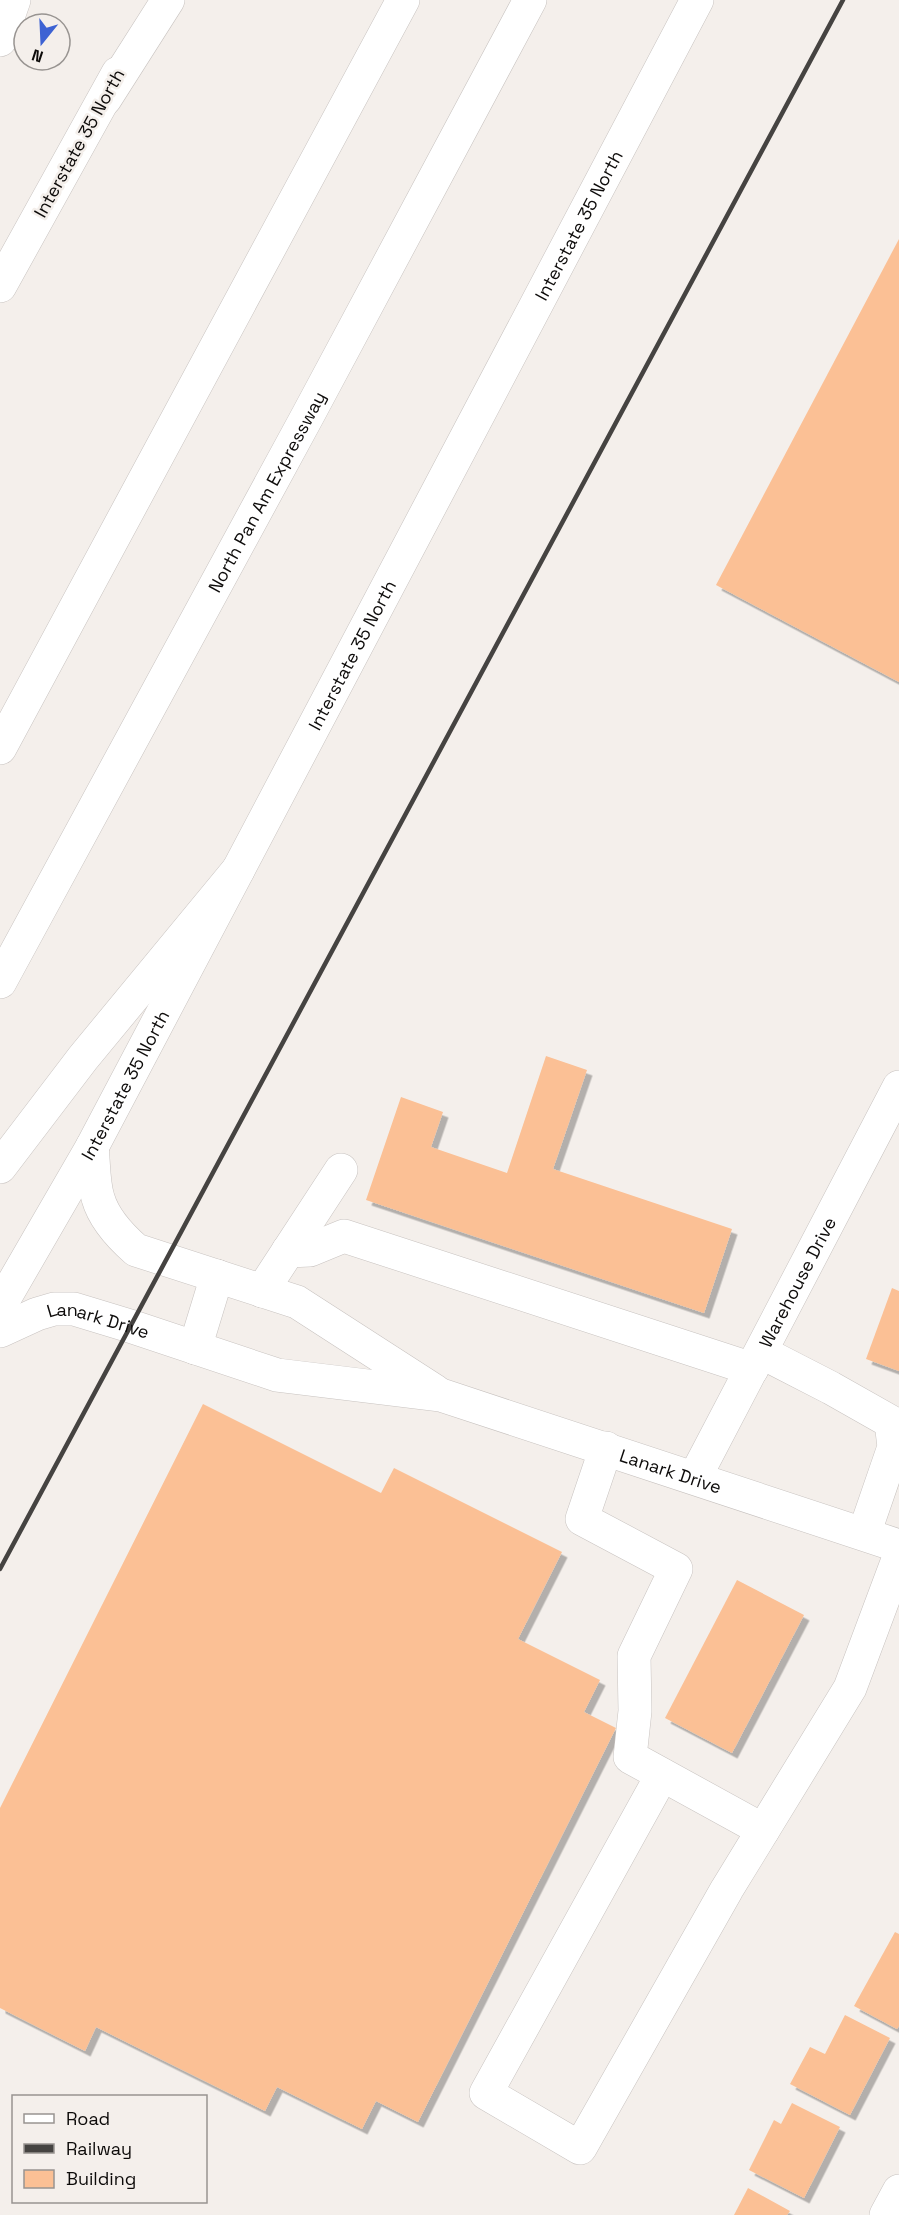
<svg xmlns="http://www.w3.org/2000/svg" width="899" height="2215" viewBox="0 0 899 2215" font-family="'Space Grotesk',sans-serif">
	<defs>
		<filter id="shadow"><feDropShadow dx="5.5" dy="5.5" stdDeviation="0" flood-color="#0004"/></filter>
	</defs>
	<rect width="100%" height="100%" fill="#f4efeb"/>
	<g fill="#fbc095" filter="url(#shadow)">
		<path d="M899 239V682L716 585Z"/>
		<path d="M546 1056 587 1070 553 1169 732 1229 704 1313 366 1200 401 1097 443 1112 431 1147 507 1173Z"/>
		<path d="M892 1288 899 1291V1371L866 1359Z"/>
		<path d="M203 1404 381 1493 394 1468 562 1552 518 1639 600 1680 584 1712 616 1728 418 2122 376 2101 362 2129 277 2087 265 2111 96 2027 85 2051 0 2008V1808Z"/>
		<path d="M737 1580 804 1615 732 1753 665 1718Z"/>
		<path d="M895 1932 899 1934V2026L897 2029 854 2006Z"/>
		<path d="M845 2015 890 2038 850 2115 790 2084 810 2047 825 2054Z"/>
		<path d="M792 2103 840 2127 804 2198 749 2170 774 2120 781 2124Z"/>
		<path d="M748 2188 790 2211 787 2215H734Z"/>
	</g>
	<g fill="none" stroke-linecap="round" stroke-linejoin="round">
		<defs>
			<g id="minor">
				<path d="M0 40 14 0"/>
				<path d="M92 1147C94 1163 93 1182 98 1198 104 1219 120 1236 136 1250L297 1302 435 1391"/>
				<path d="M288 1251 310 1250 344 1236 752 1369"/>
				<path d="M262 1291 341 1170"/>
				<path id="s1" d="M0 1331 37 1314 54 1309H74L130 1326 277 1375 441 1395 899 1546"/>
				<path d="M195 1348 217 1276"/>
				<path d="M761 1352 831 1388 891 1422 894 1447 864 1534"/>
				<path d="M606 1448 582 1519 676 1569 634 1656 635 1711 630 1757 763 1830"/>
				<path id="s2" d="M695 1477 899 1087"/>
				<path d="M662 1775 486 2093 580 2148 727 1889 850 1688 899 1557"/>
				<path d="M886 2215 899 2191"/>
			</g>
			<g id="major">
				<path d="M0 286 118 73"/>
				<path id="s3" d="M0 1306 92 1147 697 0"/>
			</g>
			<g id="highway">
				<path d="M105 99 168 0"/>
				<path d="M0 748 403 0"/>
				<path id="s4" d="M0 982 308 415 530 0"/>
				<path d="M0 1167 83 1058 238 870"/>
			</g>
		</defs>
		<use href="#minor" stroke="#c8c3c0" stroke-width="34"/>
		<use href="#major" stroke="#c8c3c0" stroke-width="34"/>
		<use href="#highway" stroke="#c8c3c0" stroke-width="34"/>
		<use href="#minor" stroke="#fff" stroke-width="33"/>
		<use href="#major" stroke="#fff" stroke-width="33"/>
		<use href="#highway" stroke="#fff" stroke-width="33"/>
		<path stroke="#454341" stroke-width="4.5" d="M0 1569 843 0"/>
	</g>
	<g text-anchor="middle" dominant-baseline="central" stroke-width="5" stroke-linejoin="round" paint-order="stroke">
		<g font-size="18" fill="#0d0b0a" stroke="#f4efeb">
			<text transform="translate(79 143) rotate(-61)">Interstate 35 North</text>
			<text stroke="none"><textPath href="#s3" startOffset="1226">Interstate 35 North</textPath></text>
			<text stroke="none"><textPath href="#s4" startOffset="558">North Pan Am Expressway</textPath></text>
			<text stroke="none"><textPath href="#s3" startOffset="740">Interstate 35 North</textPath></text>
			<text stroke="none"><textPath href="#s3" startOffset="254">Interstate 35 North</textPath></text>
			<text stroke="none"><textPath href="#s2" startOffset="220">Warehouse Drive</textPath></text>
			<text stroke="none"><textPath href="#s1" startOffset="104">Lanark Drive</textPath></text>
			<text stroke="none"><textPath href="#s1" startOffset="699">Lanark Drive</textPath></text>
		</g>
	</g>
	<rect x="12" y="2095" width="195" height="108" fill="#f4efeb" stroke="#989491" stroke-width="1.5"/>
	<rect x="24" y="2114" width="30" height="9" fill="#ffffff" stroke="#989491" stroke-width="1.5"/>
	<text x="66" y="2125" font-size="18" fill="#0d0b0a">Road</text>
	<rect x="24" y="2144" width="30" height="9" fill="#454341" stroke="#989491" stroke-width="1.5"/>
	<text x="66" y="2155" font-size="18" fill="#0d0b0a">Railway</text>
	<rect x="24" y="2170" width="30" height="18" fill="#fbc095" stroke="#989491" stroke-width="1.5"/>
	<text x="66" y="2185" font-size="18" fill="#0d0b0a">Building</text>
	<g transform="translate(42 42) rotate(198)"><circle r="28" fill="#f4efeb" stroke="#989491" stroke-width="1.5"/>
	<path d="M0-4.5L10 22L0 15L-10 22Z" fill="#3d62d3"/>
	<text y="-9" font-size="16" font-weight="bold" text-anchor="middle" fill="#0d0b0a">N</text>
	</g>
</svg>
